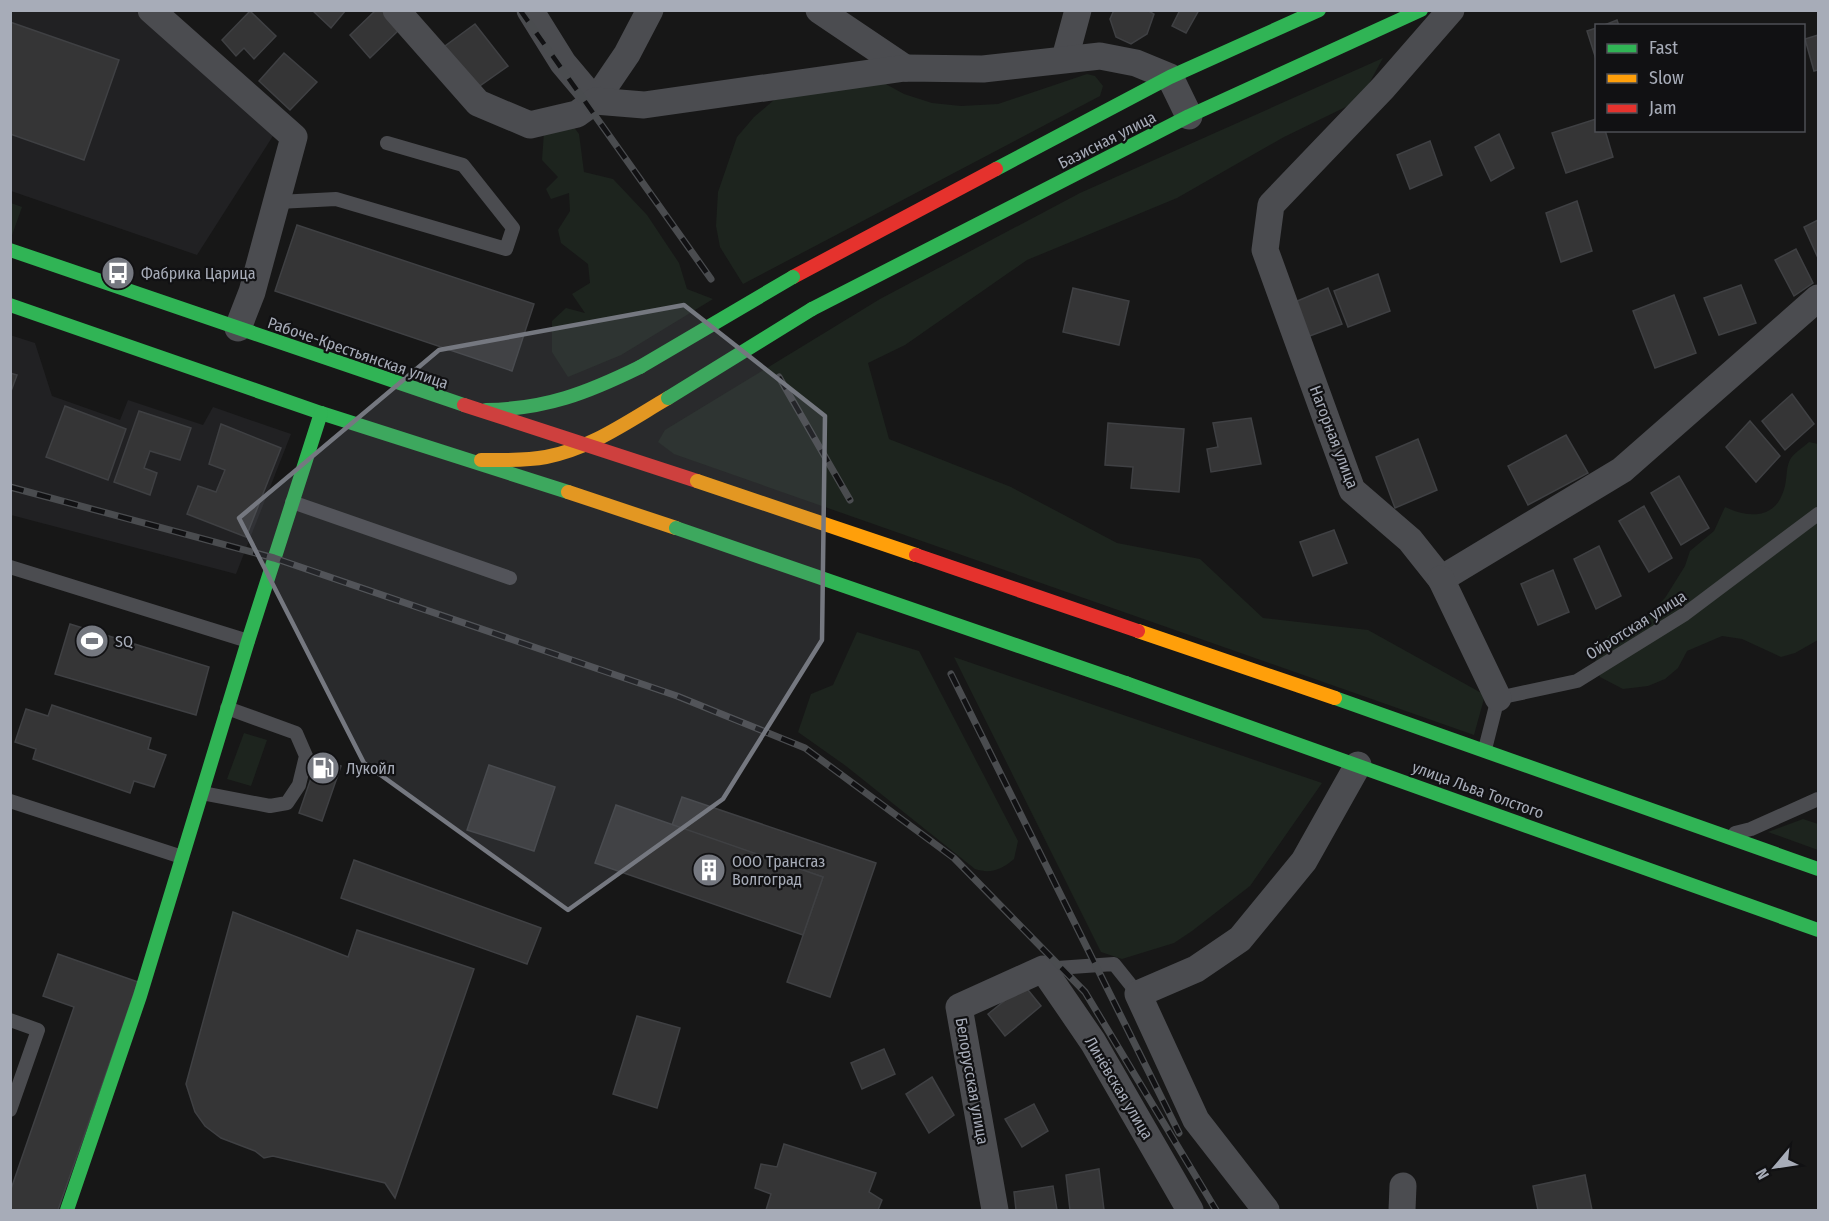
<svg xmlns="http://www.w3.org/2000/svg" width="1829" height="1221" viewBox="0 0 1829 1221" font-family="'Fira Sans Condensed',sans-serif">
	<rect width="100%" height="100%" fill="#171717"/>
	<g fill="#212123">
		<path d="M11 11H135L278 128 197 255 11 191Z"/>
		<path d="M10 335 35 343 52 396 120 420 128 400 203 425 213 407 291 434 236 574 11 515Z"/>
	</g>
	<g fill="#1d241e">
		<path d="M1383 58 1360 100 1284 137 1177 198 1027 260 905 345 868 363 889 439 1011 487 1117 543 1200 559 1263 618 1368 630 1485 695 1474 735 674 454 658 442 665 430 880 299 1080 193Z"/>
		<path d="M1087 74 1095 76 1103 86 1100 96 743 284 720 247 716 226 718 192 737 137 754 117 774 100 882 82 904 94 932 103 961 106 998 104Z"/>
		<path d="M570 122 579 134 584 172 613 179 647 215 679 263 687 289 713 299 621 355 568 377 552 352V321L566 308 585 313 572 294 590 283 588 264 561 243 558 230 570 211 569 193 551 199 546 189 558 177 542 160 544 132Z"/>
		<path d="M11 203 22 207 11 238Z"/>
		<path d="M1809 442 1818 444V640L1795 653 1781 657 1742 639 1722 636 1687 651 1678 668 1665 679 1648 686 1623 689 1600 677 1594 655 1609 635 1627 625 1641 622 1665 598 1685 566 1690 551 1714 531 1725 507C1751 519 1777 519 1785 486 1787 478 1786 465 1791 458 1795 453 1803 447 1809 442Z"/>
		<path d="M857 632 919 651 1018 841 1014 859C1001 870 991 874 975 869L846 766 798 732 811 694 833 685Z"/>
		<path d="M954 657 1322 783 1250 886 1192 931 1174 943 1122 959 1101 952Z"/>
		<path d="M244 733 267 740 251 786 227 779Z"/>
		<path d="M1803 819 1818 824V850L1768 832Z"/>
	</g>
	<g fill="#353536" stroke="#3f4043" stroke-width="1.5">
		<path d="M312 10H346L331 28Z"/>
		<path d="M376 10H387L402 27 370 58 350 35Z"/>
		<path d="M1114 10H1147L1154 14 1147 34 1131 44 1116 37 1110 19Z"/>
		<path d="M1180 10H1199L1186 33 1172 26Z"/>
		<path d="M250 11 276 36 254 59 244 48 236 56 222 40Z"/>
		<path d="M1617 20 1619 26H1602Z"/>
		<path d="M10 22 119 60 84 160 10 134Z"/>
		<path d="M475 24 508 66 474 90 441 49Z"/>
		<path d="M1596 28V59L1587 31Z"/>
		<path d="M1818 35V70L1814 71 1805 39Z"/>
		<path d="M284 53 317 82 290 110 259 81Z"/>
		<path d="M1596 119V130H1605L1613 157 1566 173 1552 133Z"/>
		<path d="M1499 134 1514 168 1491 181 1475 147Z"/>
		<path d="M1430 141 1442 175 1410 189 1397 155Z"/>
		<path d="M1577 201 1592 251 1561 262 1546 213Z"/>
		<path d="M1818 220V258L1804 227Z"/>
		<path d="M297 225 534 304 512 371 275 291Z"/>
		<path d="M1796 249 1813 283 1794 296 1775 260Z"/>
		<path d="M1378 274 1390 311 1348 327 1334 291Z"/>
		<path d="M1741 285 1756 323 1719 335 1704 298Z"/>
		<path d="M1073 288 1129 301 1119 345 1063 332Z"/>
		<path d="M1328 288 1342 324 1307 337 1295 302Z"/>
		<path d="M1674 295 1696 353 1655 368 1633 311Z"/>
		<path d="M10 373 17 375 10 394Z"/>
		<path d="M1792 394 1814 424 1785 450 1762 421Z"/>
		<path d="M65 406 126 429 108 480 46 457Z"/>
		<path d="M139 411 191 428 180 460 150 451 144 468 157 473 150 495 114 482Z"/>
		<path d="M1251 418 1261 464 1211 472 1207 449 1218 447 1213 423Z"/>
		<path d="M1750 421 1780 456 1756 482 1726 447Z"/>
		<path d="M1108 423 1184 429 1179 492 1131 488 1133 467 1105 465Z"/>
		<path d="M221 424 281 448 246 537 187 514 198 486 216 492 225 470 209 464Z"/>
		<path d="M1566 435 1588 473 1528 505 1508 466Z"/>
		<path d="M1418 439 1437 490 1395 508 1376 457Z"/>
		<path d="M1679 476 1709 528 1681 545 1651 493Z"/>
		<path d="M1644 506 1672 558 1649 572 1619 521Z"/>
		<path d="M1334 530 1347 563 1313 576 1300 542Z"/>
		<path d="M1599 546 1621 596 1596 609 1574 559Z"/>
		<path d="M1553 570 1569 612 1538 625 1521 584Z"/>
		<path d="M70 624 209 667 196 715 55 674Z"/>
		<path d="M52 705 151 738 148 749 166 755 154 787 134 781 130 793 33 759 36 749 15 742 26 709 48 716Z"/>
		<path d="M318 758 341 766 322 821 299 813Z"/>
		<path d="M489 765 555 787 534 851 467 830Z"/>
		<path d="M682 797 876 863 830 997 787 982 823 877 672 825Z"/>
		<path d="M616 805 823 877 803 935 595 863Z"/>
		<path d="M354 860 541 928 527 964 341 898Z"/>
		<path d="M233 912 348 957 357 930 474 969 395 1198 385 1183 273 1156 264 1158 255 1151 221 1138 205 1126 195 1112 186 1084Z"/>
		<path d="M58 954 138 982 58 1210H10V1192L74 1007 43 996Z"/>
		<path d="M1024 985 1041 1006 1005 1036 988 1014Z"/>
		<path d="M637 1016 680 1028 657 1108 613 1094Z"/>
		<path d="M884 1049 895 1074 862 1089 851 1063Z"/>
		<path d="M932 1077 954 1115 929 1133 906 1094Z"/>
		<path d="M1034 1104 1048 1131 1022 1147 1005 1119Z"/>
		<path d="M784 1144 876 1173 869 1192 882 1200 878 1210H766L771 1194 755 1188 761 1164 777 1167Z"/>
		<path d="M1099 1169 1104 1210H1070L1066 1175Z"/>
		<path d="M1585 1175 1592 1210H1538L1533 1186Z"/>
		<path d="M1053 1186 1057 1210H1016L1014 1192Z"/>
	</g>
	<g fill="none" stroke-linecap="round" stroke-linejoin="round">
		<g stroke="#4b4c50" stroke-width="14">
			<path d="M278 202 336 199 506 249 513 228 463 165 387 143"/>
			<path d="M292 502 510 578"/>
			<path d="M10 567 248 641"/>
			<path d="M1485 749 1498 698 1577 681 1685 614 1818 514"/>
			<path d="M202 793 270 806 287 803 299 785 306 756 296 733 227 708"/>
			<path d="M10 801 182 857"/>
			<path d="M1735 833 1751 829 1818 799"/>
			<path d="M1043 969 1114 964 1138 994"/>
			<path d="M10 1020 38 1030 10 1110"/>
		</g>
		<g stroke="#4b4c50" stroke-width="27">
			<path d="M151 10 294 137 252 292 238 328"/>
			<path d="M396 10 478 103 530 125 577 114 595 101 627 54 650 10"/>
			<path d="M530 10 563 63 595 101"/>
			<path d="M819 10 905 68"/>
			<path d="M1451 10 1383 88 1271 205 1265 250 1352 490 1410 540 1441 579 1622 470 1818 298"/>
			<path d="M1065 58 1078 10"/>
			<path d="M595 101 644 105 905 68 983 69 1100 56 1136 63 1170 77 1189 116"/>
			<path d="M1441 579 1498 698"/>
			<path d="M995 1210 959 1007 1043 969 1093 1042 1190 1210"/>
			<path d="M1266 1210 1196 1120 1138 994 1196 969 1240 939 1304 861 1358 765"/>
			<path d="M1402 1210 1403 1186"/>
		</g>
		<g stroke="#30b455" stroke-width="14">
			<path d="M996 169 1170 77 1319 10"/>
			<path d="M10 250 464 405"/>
			<path d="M10 305 321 413 568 492"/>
			<path d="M812 309 1189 116 1421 10"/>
			<path d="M486 410C546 409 587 393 640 367"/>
			<path d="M1126 683 1818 930"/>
			<path d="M1335 698 1818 869"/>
			<path d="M67 1210 140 996 248 641 321 413"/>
		</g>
		<g stroke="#ff9f0a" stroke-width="14">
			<path d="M481 460C503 460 525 461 546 457 590 449 630 420 668 398"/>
			<path d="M568 492 676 528"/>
			<path d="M1138 631 1335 698"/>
		</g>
		<g stroke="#e5322d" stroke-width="14">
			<path d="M793 277 996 169"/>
			<path d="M464 405 697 481"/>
		</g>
		<defs>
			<g id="rail">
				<path d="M520 10 711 279"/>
				<path d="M779 377 850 500"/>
				<path d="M10 487 274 558 677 696 805 748 954 858 1085 992 1216 1210"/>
				<path d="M951 674 1179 1133"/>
			</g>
		</defs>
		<use href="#rail" stroke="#4a4c4f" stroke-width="7"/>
		<use href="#rail" stroke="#111113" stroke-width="4.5" stroke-dasharray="14" stroke-linecap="butt"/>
		<g stroke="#30b455" stroke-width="14">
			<path d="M640 367 793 277"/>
			<path d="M668 398 812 309"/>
			<path d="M676 528 1126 683"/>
		</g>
		<path stroke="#ff9f0a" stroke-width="14" d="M697 481 916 555"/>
		<path stroke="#e5322d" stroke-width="14" d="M916 555 1138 631"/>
	</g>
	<path fill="#757880" fill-opacity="0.2" stroke="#757880" stroke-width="4.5" stroke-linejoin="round" d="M684 305 825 416 822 640 723 799 568 910 364 763 239 518 439 350Z"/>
	<defs>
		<symbol id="bus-disc" viewBox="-11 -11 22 22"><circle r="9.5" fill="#757880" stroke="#111113"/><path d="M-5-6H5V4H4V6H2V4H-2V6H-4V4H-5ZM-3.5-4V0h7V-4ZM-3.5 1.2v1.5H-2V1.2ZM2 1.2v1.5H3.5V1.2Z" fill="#fff"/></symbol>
		<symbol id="stadium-disc" viewBox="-11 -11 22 22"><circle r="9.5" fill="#757880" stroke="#111113"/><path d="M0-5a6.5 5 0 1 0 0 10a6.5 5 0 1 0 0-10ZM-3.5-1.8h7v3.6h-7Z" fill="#fff"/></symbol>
		<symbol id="fuel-disc" viewBox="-11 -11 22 22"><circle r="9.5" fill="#757880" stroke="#111113"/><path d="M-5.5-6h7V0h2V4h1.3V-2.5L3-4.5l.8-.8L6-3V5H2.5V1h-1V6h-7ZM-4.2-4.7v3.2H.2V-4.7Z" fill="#fff"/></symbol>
		<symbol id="building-disc" viewBox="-11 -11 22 22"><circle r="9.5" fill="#757880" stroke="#111113"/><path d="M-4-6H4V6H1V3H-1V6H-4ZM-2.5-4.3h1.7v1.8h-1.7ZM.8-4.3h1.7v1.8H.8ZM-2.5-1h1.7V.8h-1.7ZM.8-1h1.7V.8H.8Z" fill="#fff"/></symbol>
	</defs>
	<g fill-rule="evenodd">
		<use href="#bus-disc" x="99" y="254" width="38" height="38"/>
		<use href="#stadium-disc" x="73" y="622" width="38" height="38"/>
		<use href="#fuel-disc" x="304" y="749" width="38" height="38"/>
		<use href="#building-disc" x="690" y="851" width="38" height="38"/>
	</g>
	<g text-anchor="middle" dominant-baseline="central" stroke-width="4.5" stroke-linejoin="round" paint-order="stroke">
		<g font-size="16" fill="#a7acb8" stroke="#111113">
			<text transform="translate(1107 140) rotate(-27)">Базисная улица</text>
			<text transform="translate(358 353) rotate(19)">Рабоче-Крестьянская улица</text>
			<text transform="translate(1334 437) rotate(69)">Нагорная улица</text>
			<text transform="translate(1636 625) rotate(-32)">Ойротская улица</text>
			<text transform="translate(1478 790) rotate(20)">улица Льва Толстого</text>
			<text transform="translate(972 1081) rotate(80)">Белорусская улица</text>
			<text transform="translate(1119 1088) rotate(59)">Линёвская улица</text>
		</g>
		<g font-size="16" fill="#a7acb8" stroke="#111113" text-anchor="start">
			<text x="141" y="273">Фабрика Царица</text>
			<text x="115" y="641">SQ</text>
			<text x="346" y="768">Лукойл</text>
			<text x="732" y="861">ООО Трансгаз<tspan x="732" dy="18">Волгоград</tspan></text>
		</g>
	</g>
	<rect width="1829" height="1221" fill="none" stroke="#a7acb8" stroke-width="24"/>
	<rect x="1595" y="24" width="210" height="108" fill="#111113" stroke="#4d4f55" stroke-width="1.5"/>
	<rect x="1607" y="44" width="30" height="9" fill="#30b455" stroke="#4d4f55" stroke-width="1.5"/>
	<text x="1649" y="54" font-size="18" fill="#a7acb8">Fast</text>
	<rect x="1607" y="74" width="30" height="9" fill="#ff9f0a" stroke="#4d4f55" stroke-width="1.5"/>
	<text x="1649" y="84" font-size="18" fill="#a7acb8">Slow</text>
	<rect x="1607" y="104" width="30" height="9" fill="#e5322d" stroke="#4d4f55" stroke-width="1.5"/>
	<text x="1649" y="114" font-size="18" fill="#a7acb8">Jam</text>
	<g transform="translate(1775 1167) rotate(241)" stroke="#111113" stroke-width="4.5" paint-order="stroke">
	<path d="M0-4.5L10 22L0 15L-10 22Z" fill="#a7acb8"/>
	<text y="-9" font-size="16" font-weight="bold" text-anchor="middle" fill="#a7acb8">N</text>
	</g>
</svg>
